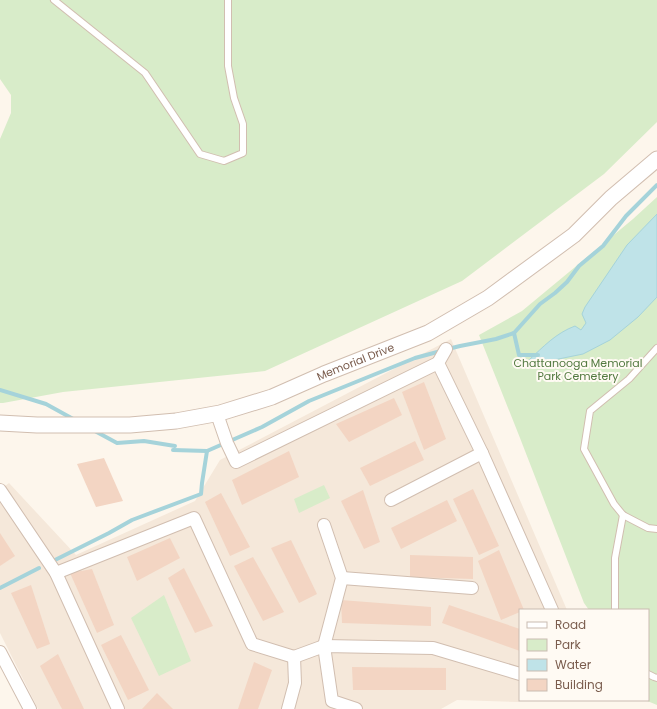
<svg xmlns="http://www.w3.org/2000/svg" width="657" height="709" viewBox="0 0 657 709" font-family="Poppins,sans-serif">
	<rect width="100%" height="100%" fill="#fdf6ec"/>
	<path fill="#f5e8da" d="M451 339 567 610H520V700H522L518 702 457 700 441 709H38L0 633V490L9 483 76 555 195 501 220 460Z"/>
	<g fill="#d8ecc9">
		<path d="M0 0H657V122L604 174 462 281 265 371 63 392 3 403H0V139L11 113V95L0 79Z"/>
		<path d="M657 197V705L645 700H648V610H589L584 603 520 438 479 335 522 311 633 219Z"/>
		<path d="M324 485 330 498 299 513 294 499Z"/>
		<path d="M164 595 191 661 159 676 131 618Z"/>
	</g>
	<path fill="#bfe3e8" stroke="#a5d3da" d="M657 214V297L638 317 610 340 583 354 539 363 529 360C543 347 556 333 575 326L581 330 586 323 582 314 585 307 627 245Z"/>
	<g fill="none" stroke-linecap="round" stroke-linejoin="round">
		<g stroke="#a5d3da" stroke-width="4">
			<path d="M514 333 519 355H538"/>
			<path d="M448 349 460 346 496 339 514 333 540 304 555 293 567 282 579 266 603 246 626 216 657 185"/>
			<path d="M0 390 46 404 75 420"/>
			<path d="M93 430 117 443 144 441 175 446"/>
			<path d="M173 450 207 451 262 427 309 401 415 358 441 351"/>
			<path d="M51 562 109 533 132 520 201 494 202 483 207 451"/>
			<path d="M0 588 39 568"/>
		</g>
	</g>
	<g fill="#f3d5c3">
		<path d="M424 382 446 439 424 450 402 392Z"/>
		<path d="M394 398 402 415 349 442 336 424Z"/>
		<path d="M415 441 424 460 370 486 360 468Z"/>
		<path d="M289 451 299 477 242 505 232 480Z"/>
		<path d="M104 458 123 501 96 507 77 464Z"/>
		<path d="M473 489 499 546 479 555 453 499Z"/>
		<path d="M363 490 380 542 364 549 341 501Z"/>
		<path d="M221 493 250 547 230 556 205 502Z"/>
		<path d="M447 500 457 521 401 549 391 528Z"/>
		<path d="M0 533 15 556 0 566Z"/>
		<path d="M170 538 180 558 137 581 127 557Z"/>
		<path d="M291 540 317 594 299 603 271 548Z"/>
		<path d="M499 550 524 610H520V612L501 620 478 561Z"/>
		<path d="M410 555 473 557V579L410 577Z"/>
		<path d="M253 557 284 612 263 621 234 566Z"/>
		<path d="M184 568 213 626 195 633 168 578Z"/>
		<path d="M92 569 114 625 97 633 70 573Z"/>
		<path d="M31 585 50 644 37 649 11 593Z"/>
		<path d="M341 600 431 607V626L342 623Z"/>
		<path d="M449 605 520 629V651L442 623Z"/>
		<path d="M121 635 149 690 128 700 101 645Z"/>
		<path d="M58 654 84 709H62L40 666Z"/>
		<path d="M254 662 272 670 258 709H238Z"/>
		<path d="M352 667 446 668V690H353Z"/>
		<path d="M157 693 173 709H142Z"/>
	</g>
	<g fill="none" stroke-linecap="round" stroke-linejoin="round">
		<defs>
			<g id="service">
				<path d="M54 0 145 73 200 154 224 161 243 153V124L234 98 228 66V0"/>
				<path d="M657 348 629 379 590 411 584 449 614 504 623 515 648 528 657 529"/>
				<path d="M615 610V558L623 515"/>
				<path d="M648 674 654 677 657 678"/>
			</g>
			<g id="minor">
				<path d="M446 349 438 363 482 453 552 610"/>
				<path d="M217 414 227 443 236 462 438 363"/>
				<path d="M0 490 56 573 118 709"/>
				<path d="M391 500 482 453"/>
				<path d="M324 525 342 578 324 646 332 701 356 709"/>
				<path d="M56 573 194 518 252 644 294 657"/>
				<path d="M342 578 472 588"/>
				<path d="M0 652 30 709"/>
				<path d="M288 709 295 683 294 657 324 646 433 648 520 674"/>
			</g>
			<g id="tertiary">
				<path id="s1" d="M0 423 37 425H130L176 421 220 413 272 397 324 374 428 333 488 298 574 235 611 198 657 159"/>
			</g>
		</defs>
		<use href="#service" stroke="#d1beb0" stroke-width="8"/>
		<use href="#minor" stroke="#d1beb0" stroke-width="14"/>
		<use href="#tertiary" stroke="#d1beb0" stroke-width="17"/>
		<use href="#service" stroke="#fff" stroke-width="6"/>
		<use href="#minor" stroke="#fff" stroke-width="12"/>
		<use href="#tertiary" stroke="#fff" stroke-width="15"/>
	</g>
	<g text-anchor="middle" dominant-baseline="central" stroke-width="4" stroke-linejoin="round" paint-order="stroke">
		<g font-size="11" fill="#7a5c4d" stroke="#fffaf3">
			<text stroke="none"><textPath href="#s1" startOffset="366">Memorial Drive</textPath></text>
		</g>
		<g font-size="11" fill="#537a41" stroke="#fffaf3">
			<text x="578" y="363">Chattanooga Memorial<tspan x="578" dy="13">Park Cemetery</tspan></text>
		</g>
	</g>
	<rect x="519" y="609" width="130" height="92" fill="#fffaf3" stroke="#cabbb1"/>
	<rect x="527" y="622" width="20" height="6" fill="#ffffff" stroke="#cabbb1"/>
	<text x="555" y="629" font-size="12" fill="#7a5c4d">Road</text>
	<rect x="527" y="639" width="20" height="12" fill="#d8ecc9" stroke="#cabbb1"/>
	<text x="555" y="649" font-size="12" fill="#7a5c4d">Park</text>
	<rect x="527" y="659" width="20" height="12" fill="#bfe3e8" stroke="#cabbb1"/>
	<text x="555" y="669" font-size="12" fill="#7a5c4d">Water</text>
	<rect x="527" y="679" width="20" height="12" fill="#f3d5c3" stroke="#cabbb1"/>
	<text x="555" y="689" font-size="12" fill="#7a5c4d">Building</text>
</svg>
